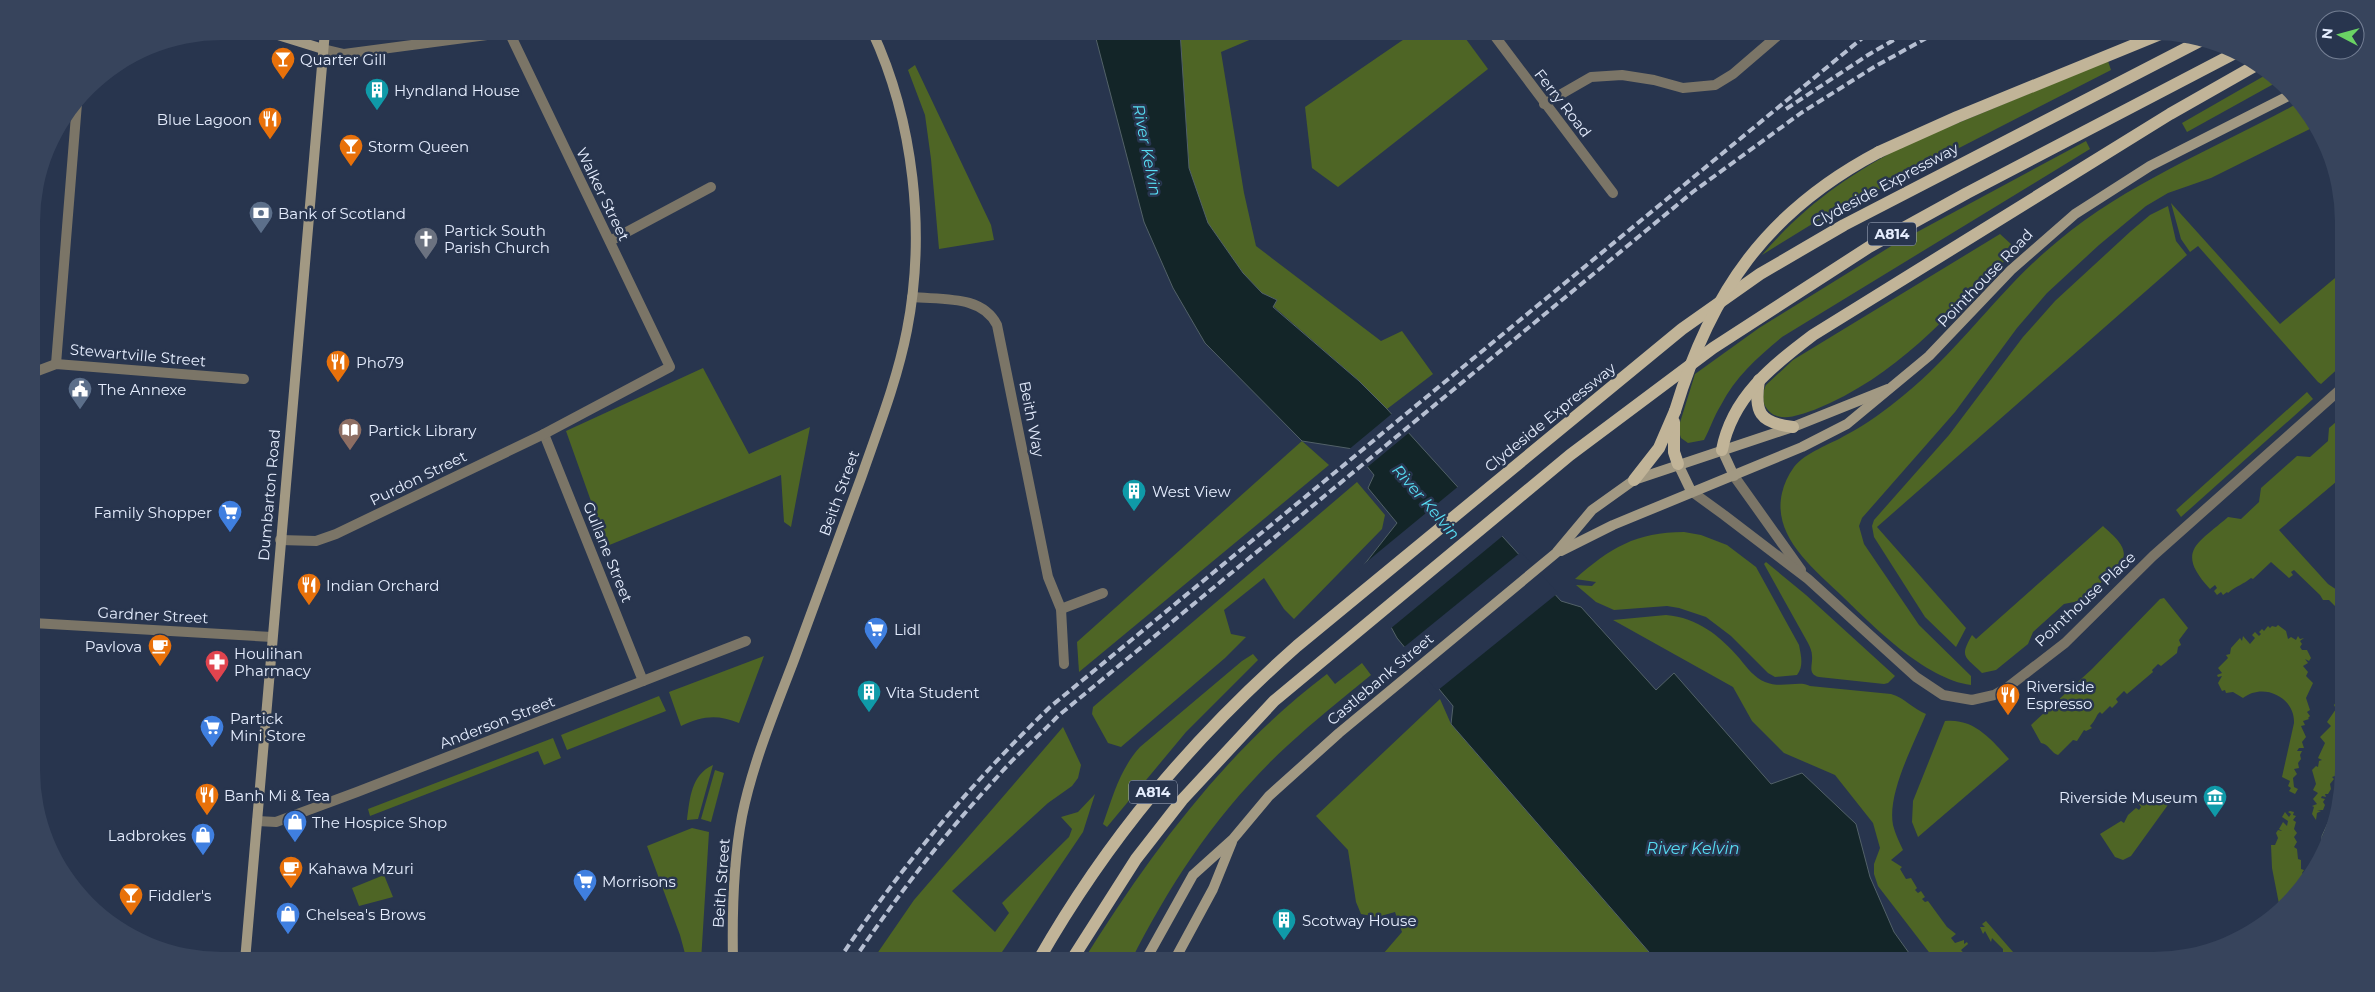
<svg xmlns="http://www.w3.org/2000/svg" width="2375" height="992" viewBox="0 0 2375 992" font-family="Montserrat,sans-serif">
	<rect width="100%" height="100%" fill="#28354e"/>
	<g fill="#4e6525">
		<path d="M1180 31H1252L1254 38 1221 52 1244 193 1256 246 1381 341 1402 331 1433 374 1387 409 1359 381 1273 306 1277 300 1262 293 1243 273 1207 223 1189 168Z"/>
		<path d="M1416 31H1460L1488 69 1338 187 1312 168 1305 107Z"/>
		<path d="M2108 61 2111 70 1817 221 1762 255C1805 205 1847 176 1905 145Z"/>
		<path d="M915 65 991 225 994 240 939 249 931 159 925 115 908 70Z"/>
		<path d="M2271 72 2279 81 2187 132 2182 123Z"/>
		<path d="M2300 102 2316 126 2211 178 2168 193 2146 206 2099 245 2047 293 2017 328 1955 412 1862 518 1859 526 1864 544 1919 625 1971 676V685C1925 679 1873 626 1841 595 1813 568 1772 536 1782 493 1784 484 1788 475 1794 467 1806 452 1829 445 1846 435 1867 424 1886 410 1904 395 1961 349 2001 287 2058 241 2130 181 2219 147 2300 102Z"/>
		<path d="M2086 141 2090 149 1782 337C1758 357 1735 377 1721 405 1714 416 1710 429 1704 440L1688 443 1681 438 1678 429 1695 374 1759 328 1893 245Z"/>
		<path d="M2171 203 2280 324 2341 273 2343 364 2321 384 2318 382 2198 246 2190 252 2181 239Z"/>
		<path d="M2168 206 2176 241 2187 255 1877 527 1966 628 1956 647 1925 617 1874 537 1872 526 1874 520 1949 435 2023 337 2055 301 2131 231 2150 215Z"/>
		<path d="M2000 234 2012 245 2003 252 2008 258C1942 318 1900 375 1814 410 1799 415 1776 425 1765 406 1762 400 1763 390 1766 385L1793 360Z"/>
		<path d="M703 368 749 454 810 427 791 527 784 522 781 475 607 546 566 431Z"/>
		<path d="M2307 392 2313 399 2181 517 2176 510Z"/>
		<path d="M2343 416V476L2279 530 2328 584 2343 594V616L2338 613 2340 611 2329 600H2323L2320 595 2294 570 2291 572 2293 575 2289 578 2271 562 2253 579 2251 578C2244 584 2236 586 2228 593L2227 592 2223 595 2221 592 2217 595 2214 591 2217 588 2215 585 2210 589C2175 551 2197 544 2228 517L2241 519 2259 502 2261 488 2297 456 2310 457 2328 441 2329 428Z"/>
		<path d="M1302 441 1329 465 1079 672 1077 642Z"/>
		<path d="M1357 482 1385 515 1382 529 1294 619 1284 609 1264 578 1224 610 1231 634 1246 637 1225 658 1121 747 1108 743 1092 714 1093 707Z"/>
		<path d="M2103 526C2112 535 2131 548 2121 562L2084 600 2064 604 2033 632 2028 644 1996 670 1982 673C1965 656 1959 658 1972 635L1976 639Z"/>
		<path d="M1684 532 1701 535 1727 545 1756 567 1799 645C1801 656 1804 666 1797 675L1775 677 1768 673 1731 636 1706 617 1679 608 1667 606 1614 610 1596 602 1576 585 1592 586 1596 582 1575 579C1610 548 1636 532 1684 532Z"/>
		<path d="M1766 562 1806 595 1895 676 1888 683 1884 684 1819 677C1807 674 1813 665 1812 656 1812 651 1810 647 1808 643L1764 564Z"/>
		<path d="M2164 598 2188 628 2179 640 2181 645 2178 647 2177 653 2161 666 2158 664 2152 670 2153 672 2127 694 2124 691 2116 699 2118 702 2112 708 2110 706 2102 714 2100 712C2096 715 2096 720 2090 726L2092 728 2086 731 2084 730 2077 741 2073 740 2058 755C2051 753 2049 744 2041 743L2031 725 2092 669 2160 599Z"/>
		<path d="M1666 615C1698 618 1719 635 1740 659 1747 668 1755 678 1765 682 1782 689 1799 680 1810 686L1891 694C1905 698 1913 709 1926 714 1914 744 1887 793 1893 825 1895 833 1899 842 1903 850L1891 860 1902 867 1900 869 1906 879 1911 878 1917 888 1915 890 1918 893 1921 891 1925 897 1922 899 1925 902 1928 901 1947 927 1956 934 1951 938 1955 943 1964 940V944L1967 942 1968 944 1961 950 1968 958 1971 957 1974 960H1935L1878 886 1874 874V864L1880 848 1873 823 1835 775 1784 753 1752 721 1733 687 1613 620Z"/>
		<path d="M2278 625 2286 631 2288 639 2291 637 2296 640 2298 636 2300 639 2304 638 2300 641 2302 644 2300 647 2302 650H2307L2311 658 2309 661 2305 659 2308 663 2303 666 2308 672 2306 676 2313 683 2306 698 2310 710 2307 712 2310 716 2308 718 2309 719 2303 721 2305 725 2301 726 2306 737 2302 742 2304 748H2299L2297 751H2302L2300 755 2301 759 2298 763 2299 768 2294 769 2297 774 2293 778 2294 787 2298 789 2295 794 2289 791 2291 788 2288 786 2290 781 2282 777 2294 723C2295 697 2263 682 2243 698L2233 692 2226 693 2225 690 2222 691 2218 683 2222 676 2218 677 2217 675 2222 673 2218 668 2228 658 2226 655 2230 654 2231 648 2240 638 2242 641 2243 636 2250 644 2255 638 2252 635 2255 632 2259 636 2261 634 2259 632 2262 629 2264 631 2268 626 2270 628 2272 626 2276 627Z"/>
		<path d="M1253 654 1258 660 1186 732 1107 827 1103 824C1113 796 1120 769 1140 747L1242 661Z"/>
		<path d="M764 656 739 723C717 714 702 716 681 726L669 692Z"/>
		<path d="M1362 663 1371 675C1343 698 1314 721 1287 746 1221 807 1171 881 1131 961H1083C1149 855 1226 750 1327 674L1335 684Z"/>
		<path d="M2343 684 2344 765 2340 767V771L2337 770 2338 775 2332 777 2334 779 2330 784 2331 789 2328 794H2325L2326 797 2322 796 2321 798 2325 799 2323 802 2325 805 2323 810H2317L2321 811 2317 813 2316 820 2312 814 2314 807 2312 806 2317 804 2313 799 2318 793 2313 790 2316 784 2312 770 2316 766 2318 767 2319 761 2322 760 2318 758 2325 743 2320 737 2331 726 2327 722 2336 709 2334 705 2342 694 2340 687Z"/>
		<path d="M659 696 666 711 567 750 561 735Z"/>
		<path d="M1440 699 1451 724 1656 960 1377 961 1402 932 1395 912 1377 917 1361 914 1356 902 1348 850 1316 816Z"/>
		<path d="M1945 721C1974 718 1991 739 2009 759L1918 837 1912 822 1913 801Z"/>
		<path d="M1063 727 1081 765 1078 778 1072 786 1048 803 952 891 995 932 1009 913 1002 903 1069 837 1072 829 1061 817 1078 812 1095 794 1083 832 1002 952 994 961H872L914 900Z"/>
		<path d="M553 738 561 758 544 765 538 751 370 816 368 809Z"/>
		<path d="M713 765 698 819 687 820C690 798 691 775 713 765Z"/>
		<path d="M715 770 724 773 711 822 701 819Z"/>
		<path d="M2156 793 2162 794 2167 798 2165 801 2170 802 2131 856 2123 860 2115 857 2100 834 2121 821 2124 823 2128 815 2136 808 2139 810 2141 807 2139 804 2143 802 2147 796 2150 798 2151 795Z"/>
		<path d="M2290 811 2294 812 2293 815 2296 816 2293 820 2296 822 2294 829 2297 833 2294 837 2297 842 2294 847 2297 849 2298 859 2301 860V869L2304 870 2302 873 2307 879 2304 886 2280 909 2272 868 2271 845H2275L2278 838 2276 833 2278 830 2282 831 2279 829 2283 822 2287 826 2288 821 2282 817 2285 812 2289 817 2291 814 2288 812Z"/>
		<path d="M692 828 709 832 701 961H687L680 935 647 846Z"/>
		<path d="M384 875 393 897 359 906 352 888Z"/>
		<path d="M1986 921 2020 960H2006L2003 956V949L1992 938 1991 942 1985 931 1983 934 1980 927H1985L1982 924Z"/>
	</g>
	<g fill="#132528" stroke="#526168">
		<path d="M1094 31H1180L1189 168 1208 223 1243 273 1262 293 1277 300 1273 307 1359 381 1387 409 1561 601 1581 607 1656 690 1674 673 1771 784 1802 773 1856 824 1870 877 1894 932 1914 960H1656L1451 724 1453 706 1397 638 1360 570 1397 523 1368 488 1374 475 1353 449 1302 441 1205 343 1173 288 1144 222Z"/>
		<path d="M2337 803 2329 842 2322 855V836Z"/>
	</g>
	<g fill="#28354e">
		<path d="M1394 412 1411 431 1365 469 1352 451H1347Z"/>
		<path d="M1460 485 1505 534 1390 629 1358 569Z"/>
		<path d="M1521 552 1558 593 1437 691 1403 648Z"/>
	</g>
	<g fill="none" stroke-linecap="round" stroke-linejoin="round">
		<g stroke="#7b7567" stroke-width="10">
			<path d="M1491 31 1613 193"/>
			<path d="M323 49 344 54 518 31"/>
			<path d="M1544 104 1591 77 1622 75 1654 80 1683 88 1715 85 1733 74 1783 31"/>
			<path d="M610 241 711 187"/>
			<path d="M912 297C943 300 982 295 997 325L1048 577 1061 609 1064 664"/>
			<path d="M56 364 77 103"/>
			<path d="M32 373 56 364 244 379"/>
			<path d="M544 434 643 681"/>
			<path d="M1734 476 1801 570"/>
			<path d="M1691 491 1724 515 1808 579 1916 677 1943 695 1972 700 1994 695 2008 687 2065 643 2153 556 2343 387"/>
			<path d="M280 540 316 541 336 534 544 434 670 367 510 34"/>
			<path d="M1061 609 1103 593"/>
			<path d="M33 623 272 637"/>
			<path d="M257 821 276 822 357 792 746 641"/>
		</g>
		<g stroke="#a29983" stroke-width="10">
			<path d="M265 31 323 49"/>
			<path d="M1722 450 1734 476"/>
			<path d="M1678 464 1691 491"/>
			<path d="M1561 551 1613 525 1802 447 1847 424 1929 356 2011 270 2075 214 2150 166 2292 94"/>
			<path d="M245 961 325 31"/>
			<path d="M733 961C732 913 733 863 742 816 753 762 775 710 794 660 817 599 839 538 861 478 878 429 897 381 907 330 926 233 914 121 872 31"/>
			<path d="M1145 961 1193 875 1233 839 1269 796 1339 733 1556 553 1592 510 1634 480 1793 427 1888 389"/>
			<path d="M1174 961 1213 889 1232 842"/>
		</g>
		<g stroke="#c1b498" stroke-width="12">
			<path d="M1879 152 1957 117 2163 33"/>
			<path d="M1759 380C1754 412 1759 423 1793 427"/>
			<path d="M1674 422V452L1678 464"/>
			<path d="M1722 450C1732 397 1772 366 1813 335L2170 114 2258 64"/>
			<path d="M1634 480 1659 448 1675 411"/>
			<path d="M1038 961C1108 838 1191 740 1297 646L1682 329 1760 274 1844 225 2200 41"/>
			<path d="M1071 961 1136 859 1182 800 1274 701 1570 455 1713 348 1869 247 1967 193 2237 52"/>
		</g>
		<g stroke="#b6bfd2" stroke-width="4" stroke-dasharray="8 4" stroke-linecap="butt">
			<path d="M1786 109 1868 55 1909 31"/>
			<path d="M838 961C900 868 970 784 1050 707L1871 31"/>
			<path d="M853 961C897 896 945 833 999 775 1017 754 1039 736 1058 716L1694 191 1801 113 1874 67 1939 31"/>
		</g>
		<path stroke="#c1b498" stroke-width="12" d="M1675 411C1711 291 1767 211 1879 152"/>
	</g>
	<defs>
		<symbol id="bar-pin" viewBox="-11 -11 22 30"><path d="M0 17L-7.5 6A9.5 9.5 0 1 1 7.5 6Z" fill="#e8710a" stroke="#28354e"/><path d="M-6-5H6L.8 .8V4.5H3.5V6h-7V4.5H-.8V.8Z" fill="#fff"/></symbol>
		<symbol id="building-pin" viewBox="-11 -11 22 30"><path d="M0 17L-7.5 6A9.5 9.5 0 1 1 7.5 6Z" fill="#0f9aa8" stroke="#28354e"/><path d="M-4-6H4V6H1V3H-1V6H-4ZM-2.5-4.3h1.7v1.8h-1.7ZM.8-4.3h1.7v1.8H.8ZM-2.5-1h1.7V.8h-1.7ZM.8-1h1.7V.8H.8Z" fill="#fff"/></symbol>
		<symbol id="restaurant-pin" viewBox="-11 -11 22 30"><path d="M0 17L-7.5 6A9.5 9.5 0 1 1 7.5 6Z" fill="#e8710a" stroke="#28354e"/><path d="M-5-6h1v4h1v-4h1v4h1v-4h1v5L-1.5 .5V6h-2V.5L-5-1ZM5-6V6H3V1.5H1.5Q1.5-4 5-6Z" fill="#fff"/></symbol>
		<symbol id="bank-pin" viewBox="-11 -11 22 30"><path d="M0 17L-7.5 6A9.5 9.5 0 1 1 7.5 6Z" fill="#5c6f8a" stroke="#28354e"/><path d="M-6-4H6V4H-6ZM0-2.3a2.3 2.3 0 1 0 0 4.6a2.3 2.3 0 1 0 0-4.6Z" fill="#fff"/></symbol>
		<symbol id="church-pin" viewBox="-11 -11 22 30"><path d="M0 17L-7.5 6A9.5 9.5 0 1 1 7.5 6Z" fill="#6b7280" stroke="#28354e"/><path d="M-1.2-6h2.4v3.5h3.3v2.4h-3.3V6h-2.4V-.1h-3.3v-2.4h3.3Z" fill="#fff"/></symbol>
		<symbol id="civic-pin" viewBox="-11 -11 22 30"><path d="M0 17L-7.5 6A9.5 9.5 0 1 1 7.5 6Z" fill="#5c6f8a" stroke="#28354e"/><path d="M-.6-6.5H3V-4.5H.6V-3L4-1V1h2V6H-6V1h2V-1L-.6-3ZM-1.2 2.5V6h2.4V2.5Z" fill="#fff"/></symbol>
		<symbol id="library-pin" viewBox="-11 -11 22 30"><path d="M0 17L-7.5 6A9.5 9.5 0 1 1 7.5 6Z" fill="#8d6e63" stroke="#28354e"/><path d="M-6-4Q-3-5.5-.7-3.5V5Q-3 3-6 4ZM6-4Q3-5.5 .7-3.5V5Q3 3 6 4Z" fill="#fff"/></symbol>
		<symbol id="supermarket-pin" viewBox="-11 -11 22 30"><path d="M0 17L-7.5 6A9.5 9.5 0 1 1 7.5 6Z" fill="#3f7fe0" stroke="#28354e"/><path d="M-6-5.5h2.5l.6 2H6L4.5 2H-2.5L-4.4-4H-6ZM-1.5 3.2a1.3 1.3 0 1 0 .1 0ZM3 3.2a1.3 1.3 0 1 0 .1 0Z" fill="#fff"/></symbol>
		<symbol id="cafe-pin" viewBox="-11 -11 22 30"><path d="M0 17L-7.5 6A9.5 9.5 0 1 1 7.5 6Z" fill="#e8710a" stroke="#28354e"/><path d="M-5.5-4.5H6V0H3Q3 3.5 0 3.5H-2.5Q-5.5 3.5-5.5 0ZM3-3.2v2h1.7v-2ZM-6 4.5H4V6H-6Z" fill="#fff"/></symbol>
		<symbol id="pharmacy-pin" viewBox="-11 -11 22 30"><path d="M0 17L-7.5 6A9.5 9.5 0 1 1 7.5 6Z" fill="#e0444e" stroke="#28354e"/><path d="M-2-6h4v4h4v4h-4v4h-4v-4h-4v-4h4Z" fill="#fff"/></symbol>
		<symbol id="museum-pin" viewBox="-11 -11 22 30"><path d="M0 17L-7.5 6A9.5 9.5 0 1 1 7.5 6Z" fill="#0f9aa8" stroke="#28354e"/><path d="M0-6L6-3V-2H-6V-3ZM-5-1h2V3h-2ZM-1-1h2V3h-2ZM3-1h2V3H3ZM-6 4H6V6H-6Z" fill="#fff"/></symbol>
		<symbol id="shop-pin" viewBox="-11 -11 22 30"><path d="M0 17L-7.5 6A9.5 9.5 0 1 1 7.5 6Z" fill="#3f7fe0" stroke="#28354e"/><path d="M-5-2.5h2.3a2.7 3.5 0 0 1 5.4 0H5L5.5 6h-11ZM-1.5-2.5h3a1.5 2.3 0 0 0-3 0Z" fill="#fff"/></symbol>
	</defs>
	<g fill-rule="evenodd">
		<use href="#bar-pin" x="269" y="45" width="28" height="38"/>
		<use href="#building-pin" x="363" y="76" width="28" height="38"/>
		<use href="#restaurant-pin" x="256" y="105" width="28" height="38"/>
		<use href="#bar-pin" x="337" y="132" width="28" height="38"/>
		<use href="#bank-pin" x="247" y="199" width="28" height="38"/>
		<use href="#church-pin" x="412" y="225" width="28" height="38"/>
		<use href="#restaurant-pin" x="324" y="348" width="28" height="38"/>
		<use href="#civic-pin" x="66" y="375" width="28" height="38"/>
		<use href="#library-pin" x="336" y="416" width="28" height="38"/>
		<use href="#building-pin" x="1120" y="477" width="28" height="38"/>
		<use href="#supermarket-pin" x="216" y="498" width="28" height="38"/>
		<use href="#restaurant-pin" x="295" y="571" width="28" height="38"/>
		<use href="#supermarket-pin" x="862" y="615" width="28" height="38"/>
		<use href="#cafe-pin" x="146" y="632" width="28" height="38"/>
		<use href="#pharmacy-pin" x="203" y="648" width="28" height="38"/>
		<use href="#building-pin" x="855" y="678" width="28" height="38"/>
		<use href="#restaurant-pin" x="1994" y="681" width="28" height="38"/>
		<use href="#supermarket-pin" x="198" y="713" width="28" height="38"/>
		<use href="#restaurant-pin" x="193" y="781" width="28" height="38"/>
		<use href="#museum-pin" x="2201" y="783" width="28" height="38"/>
		<use href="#shop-pin" x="281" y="808" width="28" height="38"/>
		<use href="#shop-pin" x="189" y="821" width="28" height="38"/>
		<use href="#cafe-pin" x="277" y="854" width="28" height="38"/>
		<use href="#supermarket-pin" x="571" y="867" width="28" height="38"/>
		<use href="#bar-pin" x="117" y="881" width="28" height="38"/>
		<use href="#shop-pin" x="274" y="900" width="28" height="38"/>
		<use href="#building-pin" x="1270" y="906" width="28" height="38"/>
	</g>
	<g text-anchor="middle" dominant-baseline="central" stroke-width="5" stroke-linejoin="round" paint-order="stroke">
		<g fill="#28354e" stroke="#acb6c9" stroke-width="1">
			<rect x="1868" y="222.5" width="48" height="23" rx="4"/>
			<rect x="1129" y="780.5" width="48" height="23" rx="4"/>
		</g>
		<g font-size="14" font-weight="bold" fill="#e5edfe">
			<text x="1892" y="234">A814</text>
			<text x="1153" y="792">A814</text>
		</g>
		<g font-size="15" fill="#e5edfe" stroke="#28354e" text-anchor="start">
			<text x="300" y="59">Quarter Gill</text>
			<text x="394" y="90">Hyndland House</text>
			<text x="252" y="119" text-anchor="end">Blue Lagoon</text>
			<text x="368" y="146">Storm Queen</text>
			<text x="278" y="213">Bank of Scotland</text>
			<text x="444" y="230">Partick South<tspan x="444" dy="17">Parish Church</tspan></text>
			<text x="356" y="362">Pho79</text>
			<text x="98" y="389">The Annexe</text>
			<text x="368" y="430">Partick Library</text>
			<text x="1152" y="491">West View</text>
			<text x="212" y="512" text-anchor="end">Family Shopper</text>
			<text x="326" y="585">Indian Orchard</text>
			<text x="894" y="629">Lidl</text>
			<text x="142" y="646" text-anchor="end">Pavlova</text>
			<text x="234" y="653">Houlihan<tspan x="234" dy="17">Pharmacy</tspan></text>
			<text x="2026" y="686">Riverside<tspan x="2026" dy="17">Espresso</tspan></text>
			<text x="886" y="692">Vita Student</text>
			<text x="230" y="718">Partick<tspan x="230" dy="17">Mini Store</tspan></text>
			<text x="224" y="795">Banh Mi &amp; Tea</text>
			<text x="2198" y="797" text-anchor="end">Riverside Museum</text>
			<text x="312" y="822">The Hospice Shop</text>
			<text x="186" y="835" text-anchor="end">Ladbrokes</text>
			<text x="308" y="868">Kahawa Mzuri</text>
			<text x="602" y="881">Morrisons</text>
			<text x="148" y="895">Fiddler's</text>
			<text x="306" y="914">Chelsea's Brows</text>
			<text x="1302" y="920">Scotway House</text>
		</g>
		<g font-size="15" fill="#e5edfe" stroke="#28354e">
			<text transform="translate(1563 103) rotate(52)">Ferry Road</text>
			<text transform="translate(1885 185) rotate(-28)">Clydeside Expressway</text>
			<text transform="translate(603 194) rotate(64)">Walker Street</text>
			<text transform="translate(1985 278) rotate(-46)">Pointhouse Road</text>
			<text transform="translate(138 355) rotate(5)">Stewartville Street</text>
			<text transform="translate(1550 417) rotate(-39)">Clydeside Expressway</text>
			<text transform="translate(1032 419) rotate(79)">Beith Way</text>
			<text transform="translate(418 478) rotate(-26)">Purdon Street</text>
			<text transform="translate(839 493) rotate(-70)">Beith Street</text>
			<text transform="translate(269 495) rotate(-85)">Dumbarton Road</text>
			<text transform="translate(608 552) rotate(68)">Gullane Street</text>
			<text transform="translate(2085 599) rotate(-43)">Pointhouse Place</text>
			<text transform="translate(153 615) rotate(3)">Gardner Street</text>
			<text transform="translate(1380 679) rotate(-40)">Castlebank Street</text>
			<text transform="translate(497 722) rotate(-21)">Anderson Street</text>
			<text transform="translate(721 883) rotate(-86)">Beith Street</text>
		</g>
		<g font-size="16" font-style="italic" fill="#57ddf3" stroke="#28354e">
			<text transform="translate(1147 150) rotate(79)">River Kelvin</text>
			<text transform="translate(1426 502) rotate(49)">River Kelvin</text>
			<text x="1693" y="848">River Kelvin</text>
		</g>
	</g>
	<path d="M0 0H2375V992H0ZM222 40H2153A182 182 0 0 1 2335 222V770A182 182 0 0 1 2153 952H222A182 182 0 0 1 40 770V222A182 182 0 0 1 222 40Z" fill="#37445c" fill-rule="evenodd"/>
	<g transform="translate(2340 35) rotate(276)"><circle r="24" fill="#28354e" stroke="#747f94"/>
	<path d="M0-4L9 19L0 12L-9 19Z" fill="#6ad364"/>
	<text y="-8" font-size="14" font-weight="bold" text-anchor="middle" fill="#e5edfe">N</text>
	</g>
</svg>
